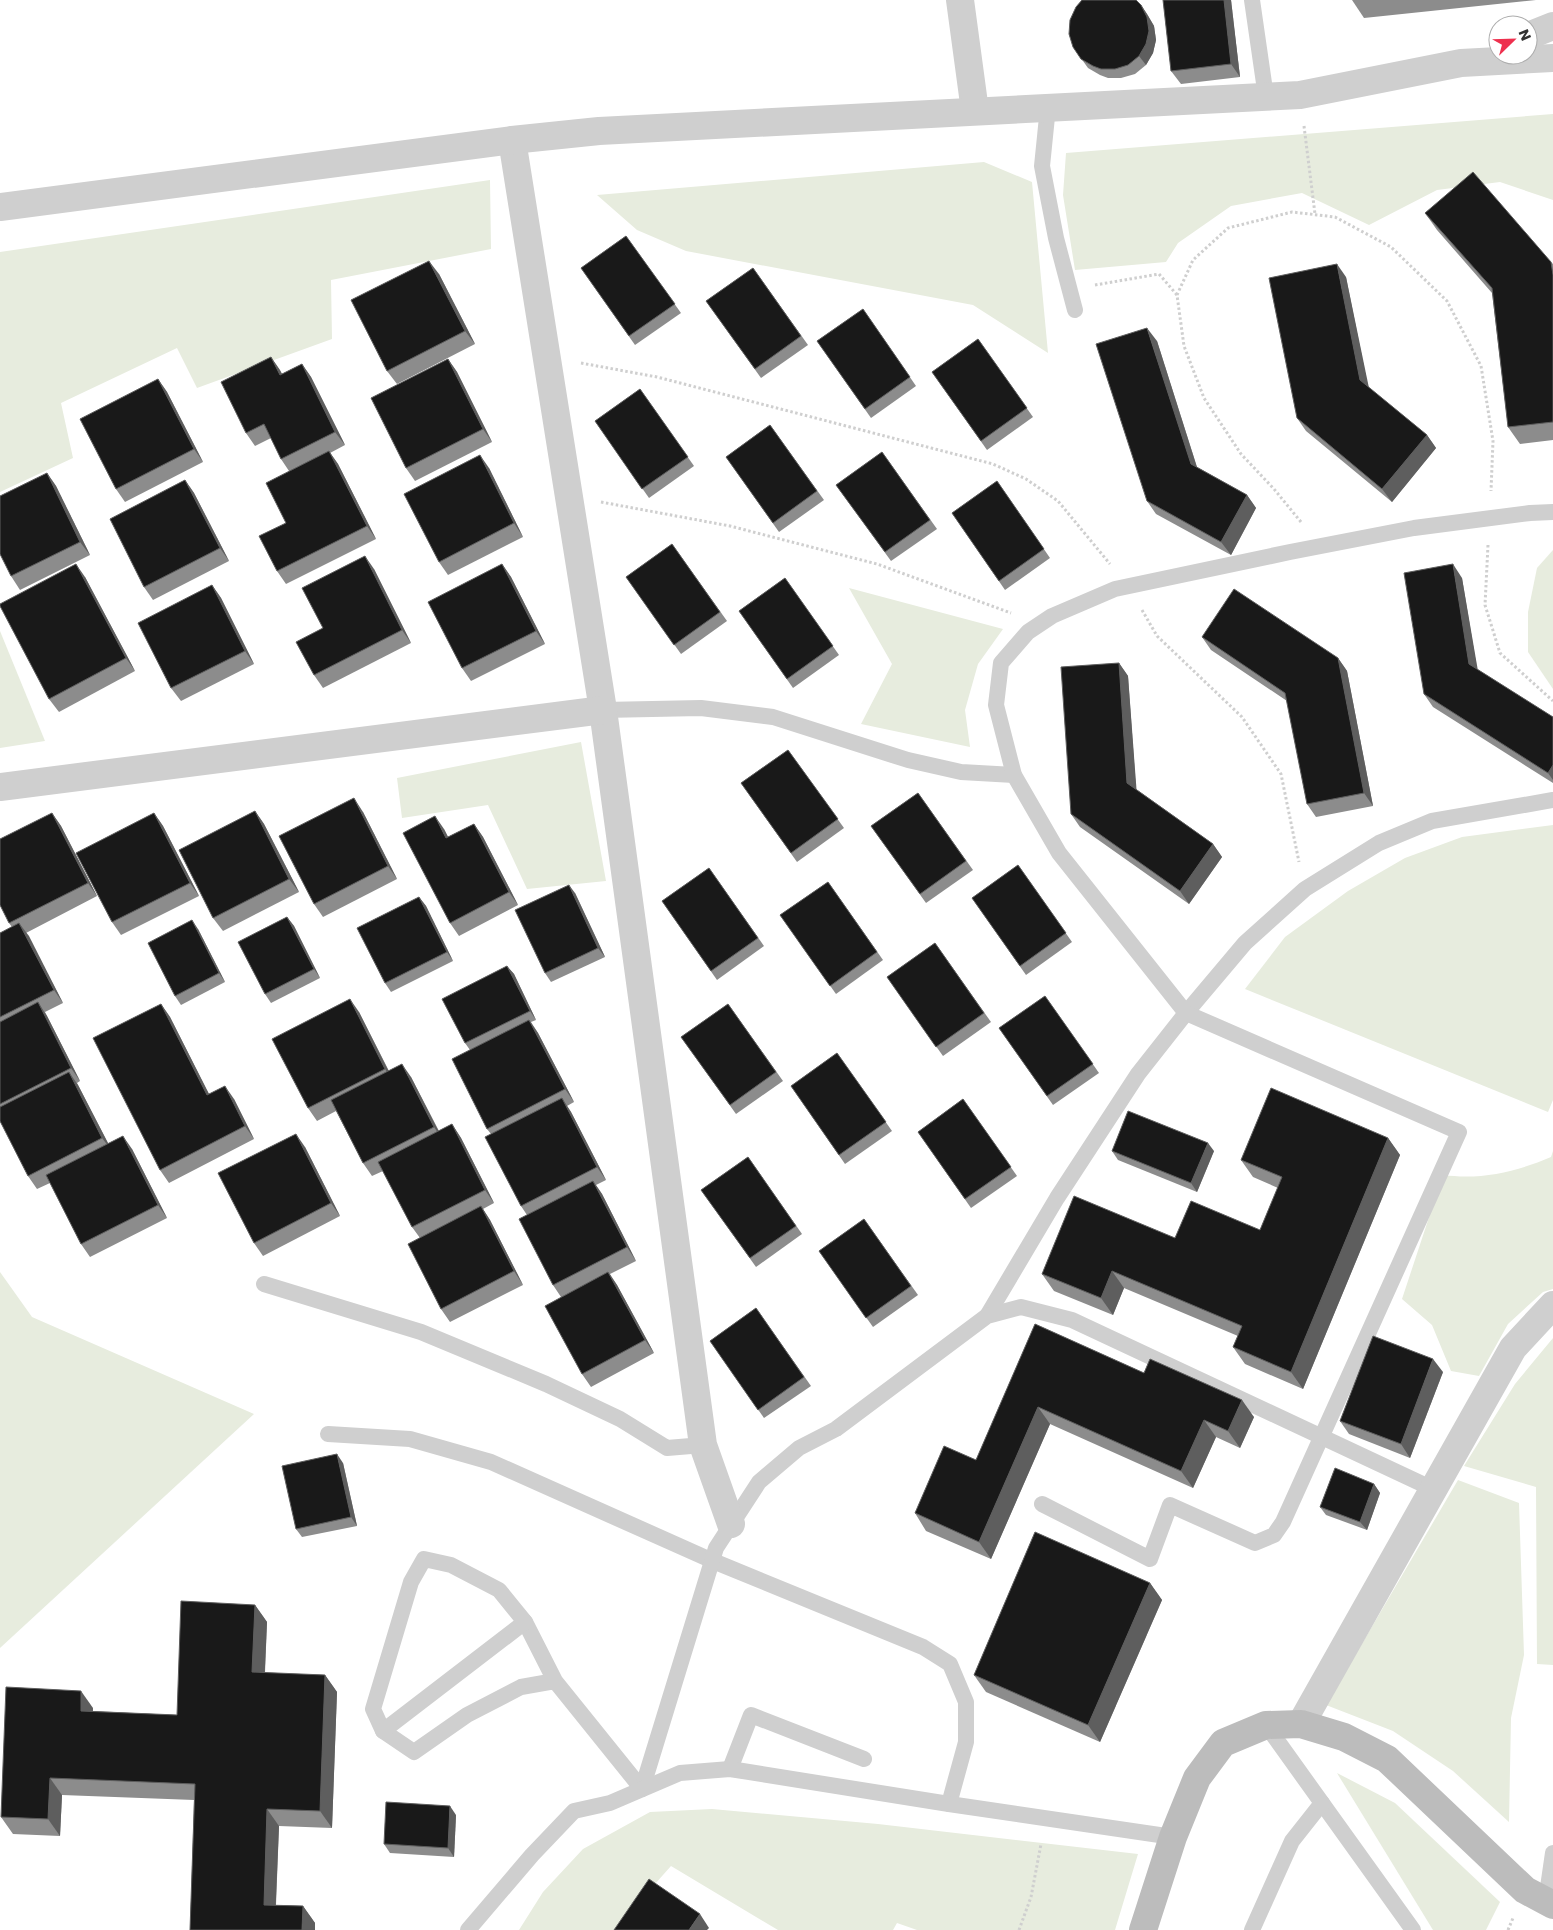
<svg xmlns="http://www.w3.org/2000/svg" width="1553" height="1930" viewBox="0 0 1553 1930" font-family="Poppins,sans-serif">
	<rect width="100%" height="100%" fill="#fff"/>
	<g fill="#e7ecde">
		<path d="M1553 114V200L1500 182 1437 190 1369 225 1302 193 1231 206 1178 243 1166 262 1075 270 1063 195 1066 153Z"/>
		<path d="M984 162 1032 182 1048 353 973 305 686 251 637 230 597 195Z"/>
		<path d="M490 180 491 249 331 280 332 339 197 388 177 348 61 403 73 458 0 492V252Z"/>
		<path d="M1553 550V689L1528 652V612L1537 568Z"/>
		<path d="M849 588 1003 629 978 664 965 710 970 747 861 724 892 664Z"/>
		<path d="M0 631 45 741 0 748Z"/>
		<path d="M581 742 606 881 527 889 488 805 402 818 397 778Z"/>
		<path d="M1553 825V1100L1548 1112 1245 989 1285 937 1348 891 1405 858 1462 837Z"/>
		<path d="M1553 1151V1289L1543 1292 1508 1324 1479 1376 1451 1371 1432 1325 1402 1299 1443 1175C1481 1180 1516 1172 1551 1157Z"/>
		<path d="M0 1272 32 1317 254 1414 0 1648Z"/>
		<path d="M1553 1338V1665L1537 1664 1536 1487 1464 1466 1515 1384Z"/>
		<path d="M1458 1480 1519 1503 1524 1655 1511 1718 1509 1822 1453 1771 1393 1731 1326 1705Z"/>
		<path d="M1337 1773 1395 1803 1500 1902 1486 1930H1433Z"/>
		<path d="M712 1809 878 1824 1138 1854 1115 1930H917L897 1923 893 1930H778L671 1866 614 1930H519L543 1892 583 1849 650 1812Z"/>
	</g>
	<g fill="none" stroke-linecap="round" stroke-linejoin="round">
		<g stroke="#cfcfcf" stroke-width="3" stroke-dasharray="2.5 2.5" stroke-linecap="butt">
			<path d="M1304 126 1315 214"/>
			<path d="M1095 285 1159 274 1177 295"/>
			<path d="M581 363 657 377 993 464 1026 479 1058 501 1110 564"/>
			<path d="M601 502 730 526 877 564 1011 613"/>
			<path d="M1301 522 1274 489 1241 454 1204 398 1184 346 1177 295 1193 260 1228 228 1292 212 1335 217 1391 247 1447 301 1481 366 1493 441 1491 491"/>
			<path d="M1488 545 1485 605 1500 653 1553 701"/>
			<path d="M1142 610 1157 636 1242 717 1281 774 1299 862"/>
			<path d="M1019 1930 1031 1897 1041 1844"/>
			<path d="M1508 1930 1513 1918"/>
		</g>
		<g stroke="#cfcfcf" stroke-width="16">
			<path d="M1252 0 1266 97"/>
			<path d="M1048 107 1042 166 1056 238 1075 310"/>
			<path d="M603 710 701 708 773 717 908 760 961 772 1014 775"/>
			<path d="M264 1284 421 1332 546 1384 620 1419 667 1448 703 1445"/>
			<path d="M987 1316 1057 1198 1138 1074 1186 1013 1245 943 1305 889 1379 843 1432 821 1553 800"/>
			<path d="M328 1434 410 1439 491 1462 713 1561 923 1647 950 1664 966 1702V1742L949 1804"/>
			<path d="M1042 1504 1150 1559 1170 1505 1255 1543 1274 1535 1283 1522 1459 1132 1186 1013 1059 853 1014 775 996 705 1001 663 1028 632 1052 616 1115 589 1290 552 1414 528 1530 513 1553 512"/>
			<path d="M555 1681 521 1687 467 1715 414 1752 383 1731 373 1709 411 1582 424 1559 451 1565 499 1590 525 1622 555 1681 642 1789"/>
			<path d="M1266 1725 1413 1930"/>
			<path d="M383 1731 525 1622"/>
			<path d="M730 1769 751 1715 864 1759"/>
			<path d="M642 1789 716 1548 759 1482 799 1448 836 1429 987 1316 1021 1307 1072 1320 1433 1489"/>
			<path d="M1546 1901 1553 1853"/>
			<path d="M468 1930 532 1855 574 1811 610 1803 680 1773 730 1769 949 1804 1173 1837"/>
			<path d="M1252 1930 1292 1841 1322 1803"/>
		</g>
		<g stroke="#cfcfcf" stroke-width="28">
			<path d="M960 0 975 111"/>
			<path d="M1528 36 1553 26"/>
			<path d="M512 140 603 710 703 1445 731 1524"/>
			<path d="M0 207 512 140 599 131 1300 95 1461 63 1553 58"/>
			<path d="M0 787 603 710"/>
			<path d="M1301 1724 1513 1348 1553 1305"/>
		</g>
		<path stroke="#bcbcbc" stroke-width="28" d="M1143 1930 1173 1837 1197 1778 1223 1743 1266 1725 1301 1724 1344 1737 1387 1759 1525 1890 1553 1905"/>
	</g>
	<g fill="#8c8c8c">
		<path d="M1163 0H1231L1240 77 1181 84 1171 71Z"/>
		<path d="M1352 0H1536L1364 18Z"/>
		<path d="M1141 5 1147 14 1154 26 1156 40 1153 53 1146 65 1135 74 1121 78H1108L1100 75 1088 68 1073 47Z"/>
		<path d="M1425 213 1551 262 1553 264V440L1520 444 1508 427 1492 293 1437 230Z"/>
		<path d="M626 236 681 313 635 345 581 268Z"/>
		<path d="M753 268 808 345 761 378 706 301Z"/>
		<path d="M439 274 475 344 397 384 387 371Z"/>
		<path d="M1346 277 1368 387 1427 435 1436 448 1392 502 1306 431 1297 418Z"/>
		<path d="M863 309 916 386 871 418 817 341Z"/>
		<path d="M978 339 1033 417 987 450 932 372Z"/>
		<path d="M1157 341 1197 467 1247 495 1256 508 1231 555 1156 514 1147 501Z"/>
		<path d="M271 357 282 374 302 364 311 377 345 445 330 453 338 464 376 539 286 584 277 571 286 523 289 471 281 459 271 438 255 446 246 433Z"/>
		<path d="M448 359 457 372 492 442 415 481 406 468Z"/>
		<path d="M158 379 167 392 203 462 125 502 116 489Z"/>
		<path d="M640 389 694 466 649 498 595 421Z"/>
		<path d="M770 425 824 500 779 532 726 457Z"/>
		<path d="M882 452 937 529 891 561 836 485Z"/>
		<path d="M489 468 523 537 448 575 439 562Z"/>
		<path d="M47 473 56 486 90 555 20 590 11 576Z"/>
		<path d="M185 480 194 493 229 561 153 600 144 587Z"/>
		<path d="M997 481 1050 558 1005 590 952 513Z"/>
		<path d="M672 544 727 621 681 654 626 577Z"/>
		<path d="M502 564 511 577 545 644 471 681 462 668Z"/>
		<path d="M374 569 411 643 323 688 314 675 323 628Z"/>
		<path d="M85 577 135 671 59 712 49 699Z"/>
		<path d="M785 578 839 655 793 688 739 611Z"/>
		<path d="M1462 578 1477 669 1553 717V783L1433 707 1424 694Z"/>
		<path d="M212 585 221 598 254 664 181 701 171 688Z"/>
		<path d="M1202 637 1338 658 1347 671 1373 806 1316 817 1307 804 1287 701 1211 650Z"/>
		<path d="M1119 663 1128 676 1136 789 1213 844 1222 857 1189 904 1080 827 1071 814Z"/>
		<path d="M788 750 844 828 797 862 741 783Z"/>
		<path d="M918 793 973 870 926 903 871 826Z"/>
		<path d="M255 811 264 824 299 892 223 931 213 918Z"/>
		<path d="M363 812 397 879 323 917 314 904Z"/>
		<path d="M52 813 61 826 97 896 26 933 63 1003 45 1012 80 1081 77 1083 108 1143 132 1149 167 1218 90 1257 81 1244 50 1183 37 1189 28 1176 0 1121V933L12 927 9 923Z"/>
		<path d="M154 813 163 826 199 896 121 935 112 922Z"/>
		<path d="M474 824 483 837 518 905 459 936 450 923 444 829 448 837Z"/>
		<path d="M1018 865 1072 942 1026 975 972 898Z"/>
		<path d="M709 868 764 946 717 980 662 901Z"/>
		<path d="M828 882 883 960 836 994 780 915Z"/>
		<path d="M575 893 605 957 551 982 545 973Z"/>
		<path d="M419 897 426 906 453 961 391 992 385 983Z"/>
		<path d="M287 917 294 926 320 978 271 1003 265 994Z"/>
		<path d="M198 929 225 982 181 1005 175 996Z"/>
		<path d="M935 943 991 1022 943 1056 887 977Z"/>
		<path d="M507 966 514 974 536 1020 531 1022 538 1033 574 1102 567 1106 571 1112 606 1180 596 1185 602 1194 636 1261 610 1274 617 1285 654 1353 591 1387 582 1374 561 1297 553 1285 527 1215 521 1206 491 1134 487 1129 470 1050 465 1043Z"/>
		<path d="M1045 996 1099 1073 1053 1105 999 1028Z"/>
		<path d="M161 1004 170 1017 209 1094 234 1099 254 1139 169 1183 160 1170Z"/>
		<path d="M728 1004 783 1081 736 1114 681 1037Z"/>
		<path d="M359 1012 389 1071 411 1077 439 1131 452 1124 461 1138 494 1203 483 1209 490 1220 523 1285 450 1322 441 1309 420 1238 412 1227 383 1171 372 1176 363 1163 336 1111 317 1121 308 1108Z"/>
		<path d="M837 1053 892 1131 845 1164 791 1086Z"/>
		<path d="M963 1099 1017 1176 971 1208 918 1132Z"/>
		<path d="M1388 1138 1400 1155 1303 1389 1245 1364 1233 1347 1238 1336 1124 1288 1113 1315 1054 1291 1042 1274 1175 1238 1260 1230 1278 1188 1253 1177 1241 1160Z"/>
		<path d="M305 1147 340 1216 263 1256 254 1243Z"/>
		<path d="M1112 1151H1214L1197 1192 1118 1160Z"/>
		<path d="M748 1157 802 1234 756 1267 701 1190Z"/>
		<path d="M864 1219 918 1295 873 1327 819 1251Z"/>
		<path d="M756 1308 811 1386 764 1418 710 1341Z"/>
		<path d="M1035 1324 1144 1373 1254 1417 1240 1448 1216 1437 1193 1488 1050 1424 991 1559 926 1531 915 1513 976 1460Z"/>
		<path d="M1443 1372 1410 1458 1349 1434 1340 1421Z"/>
		<path d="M343 1463 357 1526 302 1537 296 1529Z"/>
		<path d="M1374 1484 1380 1493 1367 1530 1326 1515 1320 1507Z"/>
		<path d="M1150 1583 1162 1600 1100 1742 986 1692 974 1675Z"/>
		<path d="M255 1605 267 1622 265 1673 325 1675 337 1692 332 1828 279 1826 276 1905 303 1906 315 1923 190 1930 194 1800 62 1795 60 1836 13 1834 1 1817 93 1708V1711L177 1715Z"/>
		<path d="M456 1815 454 1857 390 1853 384 1844Z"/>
	</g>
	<g fill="#5e5e5e">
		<path d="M1224 0H1231L1240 77 1231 64Z"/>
		<path d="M1141 5 1147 14 1154 26 1156 40 1153 53 1146 65 1139 56Z"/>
		<path d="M429 261 439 274 475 344 465 331Z"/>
		<path d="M1337 264 1346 277 1370 393 1360 380Z"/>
		<path d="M1147 328 1157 341 1200 477 1191 464Z"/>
		<path d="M271 357 280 370 289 388 280 375Z"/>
		<path d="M448 359 457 372 492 442 483 429Z"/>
		<path d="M302 364 311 377 345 445 335 432Z"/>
		<path d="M158 379 167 392 203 462 194 449Z"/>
		<path d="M1427 435 1436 448 1392 502 1382 489Z"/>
		<path d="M329 451 338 464 376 539 367 526Z"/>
		<path d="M480 455 489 468 523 537 514 523Z"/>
		<path d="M47 473 56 486 90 555 80 542Z"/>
		<path d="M185 480 194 493 229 561 220 548Z"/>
		<path d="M1247 495 1256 508 1231 555 1221 542Z"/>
		<path d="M365 556 374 569 411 643 402 630Z"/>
		<path d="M76 564 85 577 135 671 126 658Z"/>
		<path d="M502 564 511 577 545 644 536 631Z"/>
		<path d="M1453 564 1462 578 1479 677 1469 664Z"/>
		<path d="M212 585 221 598 254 664 245 651Z"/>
		<path d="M1338 658 1347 671 1373 806 1364 793Z"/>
		<path d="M1119 663 1128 676 1137 796 1127 783Z"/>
		<path d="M1553 765V780L1548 773Z"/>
		<path d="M354 798 363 812 397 879 388 866Z"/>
		<path d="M255 811 264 824 299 892 289 879Z"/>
		<path d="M52 813 61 826 97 896 88 883Z"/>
		<path d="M154 813 163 826 199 896 190 883Z"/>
		<path d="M435 816 444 829 455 851 446 838Z"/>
		<path d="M474 824 483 837 518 905 509 892Z"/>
		<path d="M1213 844 1222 857 1189 904 1180 891Z"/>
		<path d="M569 885 575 893 605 957 598 948Z"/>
		<path d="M419 897 426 906 453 961 447 952Z"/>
		<path d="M287 917 294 926 320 978 314 969Z"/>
		<path d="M192 920 198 929 225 982 219 973Z"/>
		<path d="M19 923 29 936 63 1003 54 990Z"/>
		<path d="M507 966 514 974 536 1020 530 1011Z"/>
		<path d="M350 999 359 1012 394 1082 385 1069Z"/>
		<path d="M38 1002 47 1016 80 1081 71 1068Z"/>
		<path d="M161 1004 170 1017 216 1108 207 1095Z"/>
		<path d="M529 1020 538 1033 574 1102 565 1089Z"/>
		<path d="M402 1064 411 1077 443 1140 434 1127Z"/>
		<path d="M69 1072 78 1085 112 1151 102 1138Z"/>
		<path d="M225 1086 234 1099 254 1139 245 1126Z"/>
		<path d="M562 1098 571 1112 606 1180 597 1167Z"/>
		<path d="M452 1124 461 1138 494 1203 485 1190Z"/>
		<path d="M296 1134 305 1147 340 1216 331 1203Z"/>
		<path d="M123 1136 132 1149 167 1218 158 1205Z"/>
		<path d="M1388 1138 1400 1155 1303 1389 1291 1372Z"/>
		<path d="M1208 1143 1214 1151 1197 1192 1191 1183Z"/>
		<path d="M593 1181 602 1194 636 1261 627 1247Z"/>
		<path d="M481 1206 490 1220 523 1285 514 1271Z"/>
		<path d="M1112 1271 1124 1288 1113 1315 1101 1298Z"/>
		<path d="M608 1272 617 1285 654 1353 645 1340Z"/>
		<path d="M1433 1359 1443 1372 1410 1458 1401 1444Z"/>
		<path d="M1242 1400 1254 1417 1240 1448 1228 1431Z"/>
		<path d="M1038 1407 1050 1424 991 1559 979 1542Z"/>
		<path d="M1204 1420 1216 1437 1193 1488 1181 1471Z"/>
		<path d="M337 1454 343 1463 357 1526 351 1517Z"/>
		<path d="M1374 1484 1380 1493 1367 1530 1360 1522Z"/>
		<path d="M1150 1583 1162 1600 1100 1742 1088 1725Z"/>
		<path d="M255 1605 267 1622 264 1689 252 1672Z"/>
		<path d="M325 1675 337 1692 332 1828 320 1811Z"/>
		<path d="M81 1691 93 1708 92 1728 81 1711Z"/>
		<path d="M50 1778 62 1795 60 1836 48 1819Z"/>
		<path d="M450 1806 456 1815 454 1857 448 1848Z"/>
		<path d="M267 1809 279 1826 275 1922 264 1905Z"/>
		<path d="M303 1906 315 1923V1930H302Z"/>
		<path d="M700 1914 709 1928 707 1930H689Z"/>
	</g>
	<g fill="#191919" stroke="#5e5e5e">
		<path d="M1082 0H1136L1141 5 1147 17 1149 31 1146 44 1139 56 1128 65 1115 69H1101L1093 66 1081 59 1073 47 1069 34 1070 20 1076 7Z"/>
		<path d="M1163 0H1224L1231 64 1171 71Z"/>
		<path d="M1473 172 1551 262 1553 275V422L1508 427 1492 288 1425 213Z"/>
		<path d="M626 236 675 304 629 336 581 268Z"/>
		<path d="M429 261 465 331 387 371 351 300Z"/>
		<path d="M1337 264 1360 380 1427 435 1382 489 1297 418 1269 278Z"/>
		<path d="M753 268 801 336 755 369 706 301Z"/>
		<path d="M863 309 910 377 865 409 817 341Z"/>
		<path d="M1147 328 1191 464 1247 495 1221 542 1147 501 1096 344Z"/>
		<path d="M978 339 1027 408 981 441 932 372Z"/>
		<path d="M271 357 280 375 302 364 335 432 281 459 264 424 246 433 221 382Z"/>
		<path d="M448 359 483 429 406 468 371 398Z"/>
		<path d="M158 379 194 449 116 489 80 419Z"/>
		<path d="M640 389 688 457 642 489 595 421Z"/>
		<path d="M770 425 817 491 773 523 726 457Z"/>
		<path d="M329 451 367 526 277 571 259 536 286 523 266 483Z"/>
		<path d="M882 452 930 520 885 552 836 485Z"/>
		<path d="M480 455 514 523 439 562 404 494Z"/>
		<path d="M47 473 80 542 11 576 0 554V496Z"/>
		<path d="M185 480 220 548 144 587 110 519Z"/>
		<path d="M997 481 1044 549 999 581 952 513Z"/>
		<path d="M672 544 720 612 674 645 626 577Z"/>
		<path d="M365 556 402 630 314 675 296 642 323 628 302 588Z"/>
		<path d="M76 564 126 658 49 699 0 606V604Z"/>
		<path d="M502 564 536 631 462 668 428 602Z"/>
		<path d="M1453 564 1469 664 1553 717V765L1548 773 1424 694 1404 573Z"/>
		<path d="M785 578 833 646 787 679 739 611Z"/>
		<path d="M212 585 245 651 171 688 138 623Z"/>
		<path d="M1234 589 1338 658 1364 793 1307 804 1285 693 1202 637Z"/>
		<path d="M1119 663 1127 783 1213 844 1180 891 1071 814 1061 667Z"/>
		<path d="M788 750 838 819 791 853 741 783Z"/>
		<path d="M918 793 966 861 920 894 871 826Z"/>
		<path d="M354 798 388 866 314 904 279 836Z"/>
		<path d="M255 811 289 879 213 918 179 850Z"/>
		<path d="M52 813 88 883 9 923 0 905V839Z"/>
		<path d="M154 813 190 883 112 922 76 853Z"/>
		<path d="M435 816 446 838 474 824 509 892 450 923 403 833Z"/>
		<path d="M1018 865 1066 933 1020 966 972 898Z"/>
		<path d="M709 868 758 938 711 971 662 901Z"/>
		<path d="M828 882 877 952 830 986 780 915Z"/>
		<path d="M569 885 598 948 545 973 515 910Z"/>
		<path d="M419 897 447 952 385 983 357 928Z"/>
		<path d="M287 917 314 969 265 994 238 942Z"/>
		<path d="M192 920 219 973 175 996 148 943Z"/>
		<path d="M19 923 54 990 0 1017V933Z"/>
		<path d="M935 943 984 1013 936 1047 887 977Z"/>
		<path d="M507 966 530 1011 465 1043 442 999Z"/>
		<path d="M1045 996 1093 1064 1047 1096 999 1028Z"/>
		<path d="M350 999 385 1069 308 1108 272 1039Z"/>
		<path d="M38 1002 71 1068 0 1104V1022Z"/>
		<path d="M161 1004 207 1095 225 1086 245 1126 160 1170 93 1038Z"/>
		<path d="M728 1004 776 1072 730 1105 681 1037Z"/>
		<path d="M529 1020 565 1089 487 1129 452 1059Z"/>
		<path d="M837 1053 886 1122 839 1155 791 1086Z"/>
		<path d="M402 1064 434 1127 363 1163 331 1100Z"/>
		<path d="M69 1072 102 1138 28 1176 0 1121V1107Z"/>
		<path d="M1271 1088 1388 1138 1291 1372 1233 1347 1242 1326 1112 1271 1101 1298 1042 1274 1074 1196 1175 1238 1191 1201 1260 1230 1282 1177 1241 1160Z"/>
		<path d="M562 1098 597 1167 521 1206 485 1137Z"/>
		<path d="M963 1099 1011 1167 965 1199 918 1132Z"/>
		<path d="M1128 1111 1208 1143 1191 1183 1112 1151Z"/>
		<path d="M452 1124 485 1190 412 1227 378 1162Z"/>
		<path d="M296 1134 331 1203 254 1243 218 1173Z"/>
		<path d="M123 1136 158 1205 81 1244 46 1175Z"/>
		<path d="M748 1157 796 1226 750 1258 701 1190Z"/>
		<path d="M593 1181 627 1247 553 1285 519 1219Z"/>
		<path d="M481 1206 514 1271 441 1309 408 1244Z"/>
		<path d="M864 1219 911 1286 866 1318 819 1251Z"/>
		<path d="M608 1272 645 1340 582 1374 545 1306Z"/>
		<path d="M756 1308 804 1377 758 1410 710 1341Z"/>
		<path d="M1035 1324 1144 1373 1150 1359 1242 1400 1228 1431 1204 1420 1181 1471 1038 1407 979 1542 915 1513 944 1446 976 1460Z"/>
		<path d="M1373 1336 1433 1359 1401 1444 1340 1421Z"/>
		<path d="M337 1454 351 1517 296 1529 282 1466Z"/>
		<path d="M1335 1468 1374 1484 1360 1522 1320 1507Z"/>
		<path d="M1035 1532 1150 1583 1088 1725 974 1675Z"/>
		<path d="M181 1601 255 1605 252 1672 325 1675 320 1811 267 1809 264 1905 303 1906 302 1930H190L195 1784 50 1778 48 1819 1 1817 6 1687 81 1691V1711L177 1715Z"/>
		<path d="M386 1802 450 1806 448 1848 384 1844Z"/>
		<path d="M649 1879 700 1914 689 1930H614Z"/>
	</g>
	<g transform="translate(1513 40) rotate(67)"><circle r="24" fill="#ffffff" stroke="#adadad"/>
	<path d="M0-4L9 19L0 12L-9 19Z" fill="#ee304e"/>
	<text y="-8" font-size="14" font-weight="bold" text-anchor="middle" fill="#323232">N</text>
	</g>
</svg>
